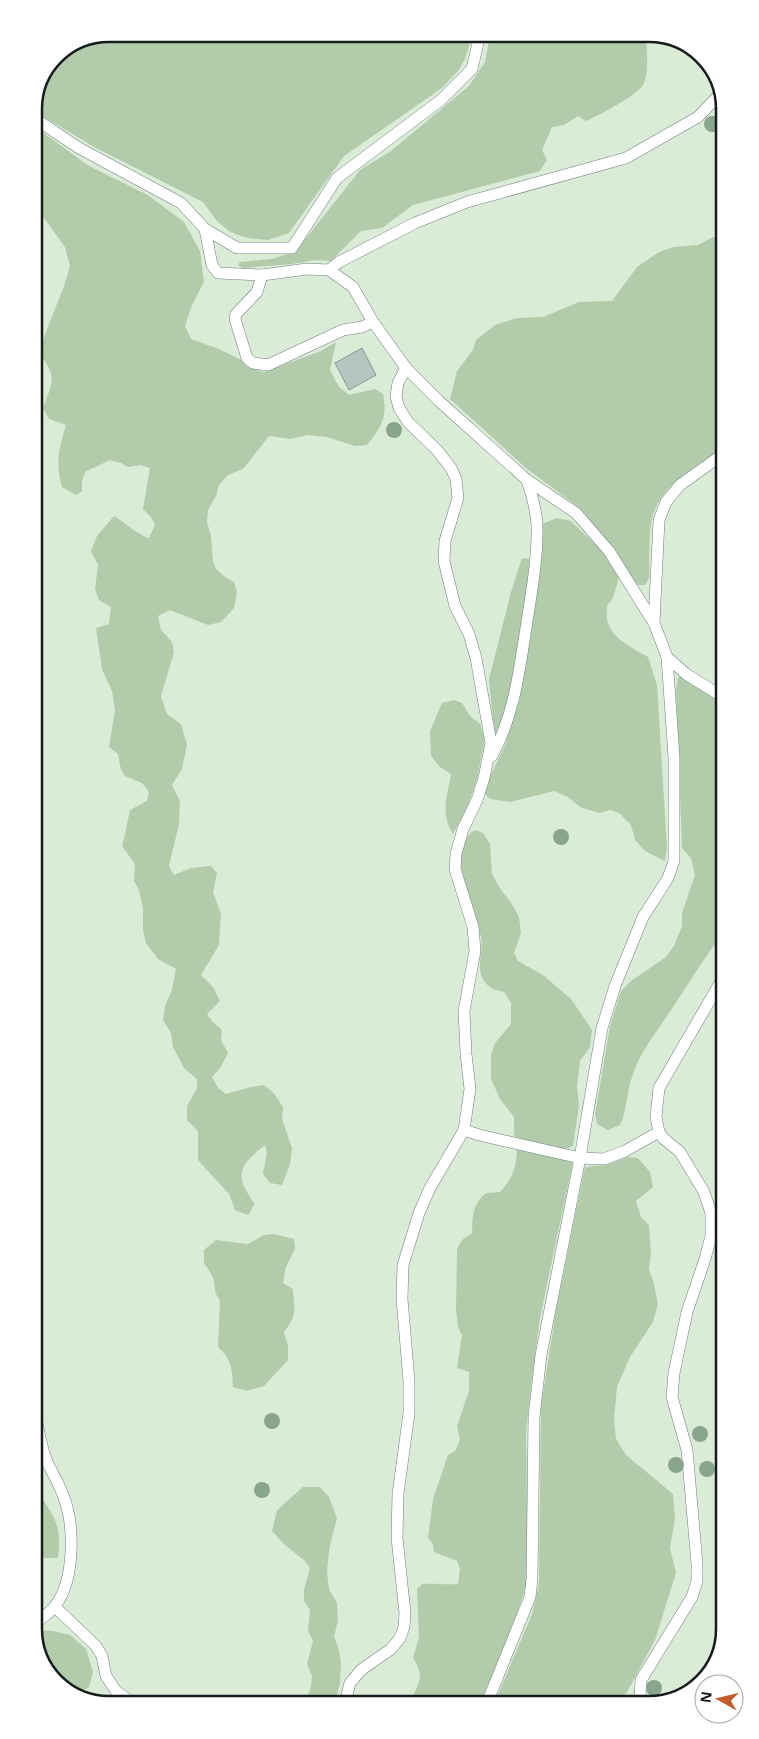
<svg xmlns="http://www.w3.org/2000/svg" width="759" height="1739" viewBox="0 0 759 1739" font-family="'Open Sans',sans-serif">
	<rect width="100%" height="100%" fill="#e5f8f9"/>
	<path fill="#daebd6" d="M110 34H654L696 50 721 86 725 1629 710 1675 673 1701 105 1705 63 1689 38 1653 34 105 56 56Z"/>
	<g fill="#b2ccab">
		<path d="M110 34H471L472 36 465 59 458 71 442 88 344 156 289 233 268 240 247 238 230 232 216 220 203 202 94 147 34 111V105L56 56Z"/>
		<path d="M488 34H644L646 38C647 49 649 75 643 85 636 96 598 116 586 121L578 116 564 125 552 127 542 150 547 160 540 171 413 205 382 228 361 231 331 261 315 260 292 264 242 268 238 265 240 262 272 259 296 251 360 170 391 151 469 86 485 62 489 40Z"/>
		<path d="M34 126 89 166 148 195 184 222 200 251 204 282 192 305 185 326 191 339 219 349 241 360 248 367 264 372 321 351 336 342 330 370 339 387 349 395 375 389 383 394C388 416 381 428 367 445L355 446 327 437 308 435 290 439 269 436 243 469 228 475 219 485 216 496 208 510 207 522 211 536 213 561 216 569 224 576 234 582 237 593 234 608 221 622 208 625 170 610 158 616 161 630 172 642 174 652 161 696 167 714 181 724 187 745 182 769 172 785 180 801 179 824 169 866 174 875 191 868 211 866 217 873 213 892 221 914 219 945 201 975 213 987 220 1001 207 1014 212 1021 222 1030 221 1040 228 1053 221 1067 212 1077 218 1088 226 1094 251 1087 264 1085 273 1092 283 1107 282 1119 292 1148 290 1164 282 1185 270 1183 263 1174 267 1152 265 1145C238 1166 234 1176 255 1204L248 1215 235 1210 229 1194 198 1160V1131L187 1120V1106L197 1088V1079L184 1068 173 1047 171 1033 163 1020 165 1006 172 990 176 969 158 959 146 943 143 931V909L139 890 134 881 135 864 122 846 125 834 130 810 147 801 149 792 142 783 125 776 121 770 118 754 109 747 115 710 112 691 102 669 96 628 109 624 111 607 99 600 95 589 98 565 91 551 97 536 114 516C126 523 136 534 149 538L155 525 151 517 143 509 150 468 140 465 128 467 121 463 110 460 85 472 82 481V491L76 495 62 487C55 463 59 449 66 425L49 419 43 408C51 385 58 378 42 357L43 340 64 286 70 266 65 247 44 218 34 189Z"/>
		<path d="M713 237H722V449C694 468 656 487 651 524 648 542 650 561 649 578L645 585H636L612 546 580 508 527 469 450 399 457 371 473 350 476 340 495 325 517 318 543 317 579 302 612 301 637 267 659 252 673 247 698 245Z"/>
		<path d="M557 518 571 521 603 552 619 577 613 598 607 606C607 611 606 618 608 623 613 639 634 649 648 657L657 685 667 848 665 861 645 851 635 840 631 825 619 813 610 810 599 813 580 807 568 797 554 791 510 802 490 799 485 794 490 776 504 748 519 702 538 583 542 524Z"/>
		<path d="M522 558 529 559 528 585 511 692 497 737 494 732 489 679 511 592Z"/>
		<path d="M684 676 723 703V934C705 956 691 980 675 1004 660 1028 640 1050 632 1077 626 1093 628 1108 620 1125L608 1130 597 1124 595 1114 610 1026 621 991 631 981 666 957 674 946 682 926V913L695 875 691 858 682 848 676 690 678 677Z"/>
		<path d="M454 700 462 703 470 716 480 724 485 739 477 779 468 806 453 834C440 813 447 797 451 774L440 767 431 756 430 731 442 703Z"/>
		<path d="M475 830 483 833 490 844 492 874 501 890 510 901 519 917 521 933 514 953 518 961 543 975 571 999 592 1030 590 1047 580 1061 577 1087 579 1105 573 1146 564 1150 516 1139 514 1134V1117L500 1099 491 1079V1055L495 1043 511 1024V1003L504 992C495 990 490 989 484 981 475 967 484 952 481 937 474 907 457 883 462 852 463 842 466 835 475 830Z"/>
		<path d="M517 1148 573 1161 540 1318 531 1386 526 1432 528 1576C518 1620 498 1661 480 1703H405V1699L413 1697C420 1679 424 1675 413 1658L419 1637 417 1589 422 1584C434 1583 445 1585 458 1584L460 1569 457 1561 434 1552 433 1544 428 1538 433 1499 448 1455 455 1451 460 1440 457 1426 469 1391V1372L457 1368 462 1335 458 1327 456 1310 457 1249 462 1240 472 1233C473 1215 472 1205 486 1193L500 1192C514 1176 516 1169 517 1148Z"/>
		<path d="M627 1157 638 1158 650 1172 653 1187 636 1201 641 1217 649 1225 651 1253 649 1269 654 1284 658 1304 653 1322 630 1357 617 1387 614 1418 616 1439 626 1455 673 1494 675 1518 670 1548 676 1573 655 1640 626 1694 600 1702H495L532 1614 539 1584 541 1407 556 1310 585 1167 606 1165Z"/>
		<path d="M274 1234 294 1239 295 1249 286 1267 283 1283 293 1289C294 1310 298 1314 284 1332L288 1346V1360L264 1386 247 1391 233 1387C232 1369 232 1360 218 1347L220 1301 216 1294 213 1277 204 1263V1250L216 1240 248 1244 264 1235Z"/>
		<path d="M303 1487H320L329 1497 337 1518 329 1550 327 1572 329 1589 337 1603 338 1621 334 1636 338 1647 341 1662 340 1684 334 1704H305L311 1687 312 1676 307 1664 313 1641 308 1631 310 1610 304 1601V1590L310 1568 305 1561 284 1544 272 1531 277 1510Z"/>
		<path d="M37 1491C55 1517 62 1525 58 1558H37Z"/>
		<path d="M39 1630 53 1631 70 1635 86 1649 93 1672 89 1687 77 1695 63 1689 38 1653Z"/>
	</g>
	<path fill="#b5c5bf" stroke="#8a9993" d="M362 348 376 375 349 390 335 363Z"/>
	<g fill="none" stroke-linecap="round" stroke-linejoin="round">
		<defs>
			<g id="service">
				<path d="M34 118 79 148 181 203 205 229 237 248H292L337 178 441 100 472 69 480 34"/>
				<path d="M205 229 212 265 218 273 262 275 307 269 329 270 353 287 373 322 406 368 439 401 527 480 576 513 609 551 654 623 667 657 674 757V861L668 878 643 917 615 986 602 1028 580 1158 541 1355 534 1417 532 1579 530 1597 487 1703"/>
				<path d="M329 270 339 262 415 223 467 202 626 158 698 117 721 93"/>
				<path d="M262 275 257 292 236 314 235 319 247 358 253 363 268 365 343 330 362 327 373 322"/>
				<path d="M654 623 659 520 666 502 680 485 722 455"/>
				<path d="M667 657 686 674 723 697"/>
				<path d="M492 756C514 715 519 673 526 628 531 595 538 558 537 525 536 509 532 495 527 480"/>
				<path d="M464 1130 479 1135 580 1158 604 1159 625 1151 659 1132"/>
				<path d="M37 1423C40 1437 42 1451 48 1464 53 1474 59 1484 63 1495 75 1525 75 1580 55 1606 51 1612 43 1617 38 1621"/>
				<path d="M55 1607 96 1646 102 1656 106 1676 116 1691 135 1705"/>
				<path d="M641 1702 640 1697 641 1680 692 1597 697 1581V1564L687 1450 672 1397 674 1373 687 1312 705 1259 711 1236V1213L704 1192 680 1152 663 1138 659 1132 656 1117 659 1088 724 976"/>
				<path d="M345 1703 350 1683 361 1670 391 1649 400 1638 404 1627 405 1613 397 1538 398 1494 409 1413V1381L402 1299 403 1265 419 1213 430 1188 464 1130 470 1089 466 1054 464 1011 475 951 473 927 455 869 456 854 463 829 477 800 484 778 491 743 476 658 469 634 455 606 444 561 445 541 458 498 456 479 451 468 437 450 408 422 399 408 396 396 398 383 406 368"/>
			</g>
		</defs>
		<use href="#service" stroke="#6f8081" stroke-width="12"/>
		<use href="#service" stroke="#fff" stroke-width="11"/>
	</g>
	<g fill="#89a68d">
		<circle cx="712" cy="124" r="8"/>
		<circle cx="394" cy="430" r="8"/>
		<circle cx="561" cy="837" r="8"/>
		<circle cx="272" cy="1421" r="8"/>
		<circle cx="700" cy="1434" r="8"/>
		<circle cx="676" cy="1465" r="8"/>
		<circle cx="707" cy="1469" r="8"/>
		<circle cx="262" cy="1490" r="8"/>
		<circle cx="654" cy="1688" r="8"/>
	</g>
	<path d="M0 0H759V1739H0ZM109 42H649A67 67 0 0 1 716 109V1629A67 67 0 0 1 649 1696H109A67 67 0 0 1 42 1629V109A67 67 0 0 1 109 42Z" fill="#fff" fill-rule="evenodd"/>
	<path fill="none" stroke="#161c1d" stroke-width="2.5" d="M109 42H649A67 67 0 0 1 716 109V1629A67 67 0 0 1 649 1696H109A67 67 0 0 1 42 1629V109A67 67 0 0 1 109 42Z"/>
	<g transform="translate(719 1699) rotate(278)"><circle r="24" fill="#ffffff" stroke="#a2a4a5"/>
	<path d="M0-4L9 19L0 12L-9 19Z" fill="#c25d2b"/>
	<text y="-8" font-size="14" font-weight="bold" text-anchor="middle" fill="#161c1d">N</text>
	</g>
</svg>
